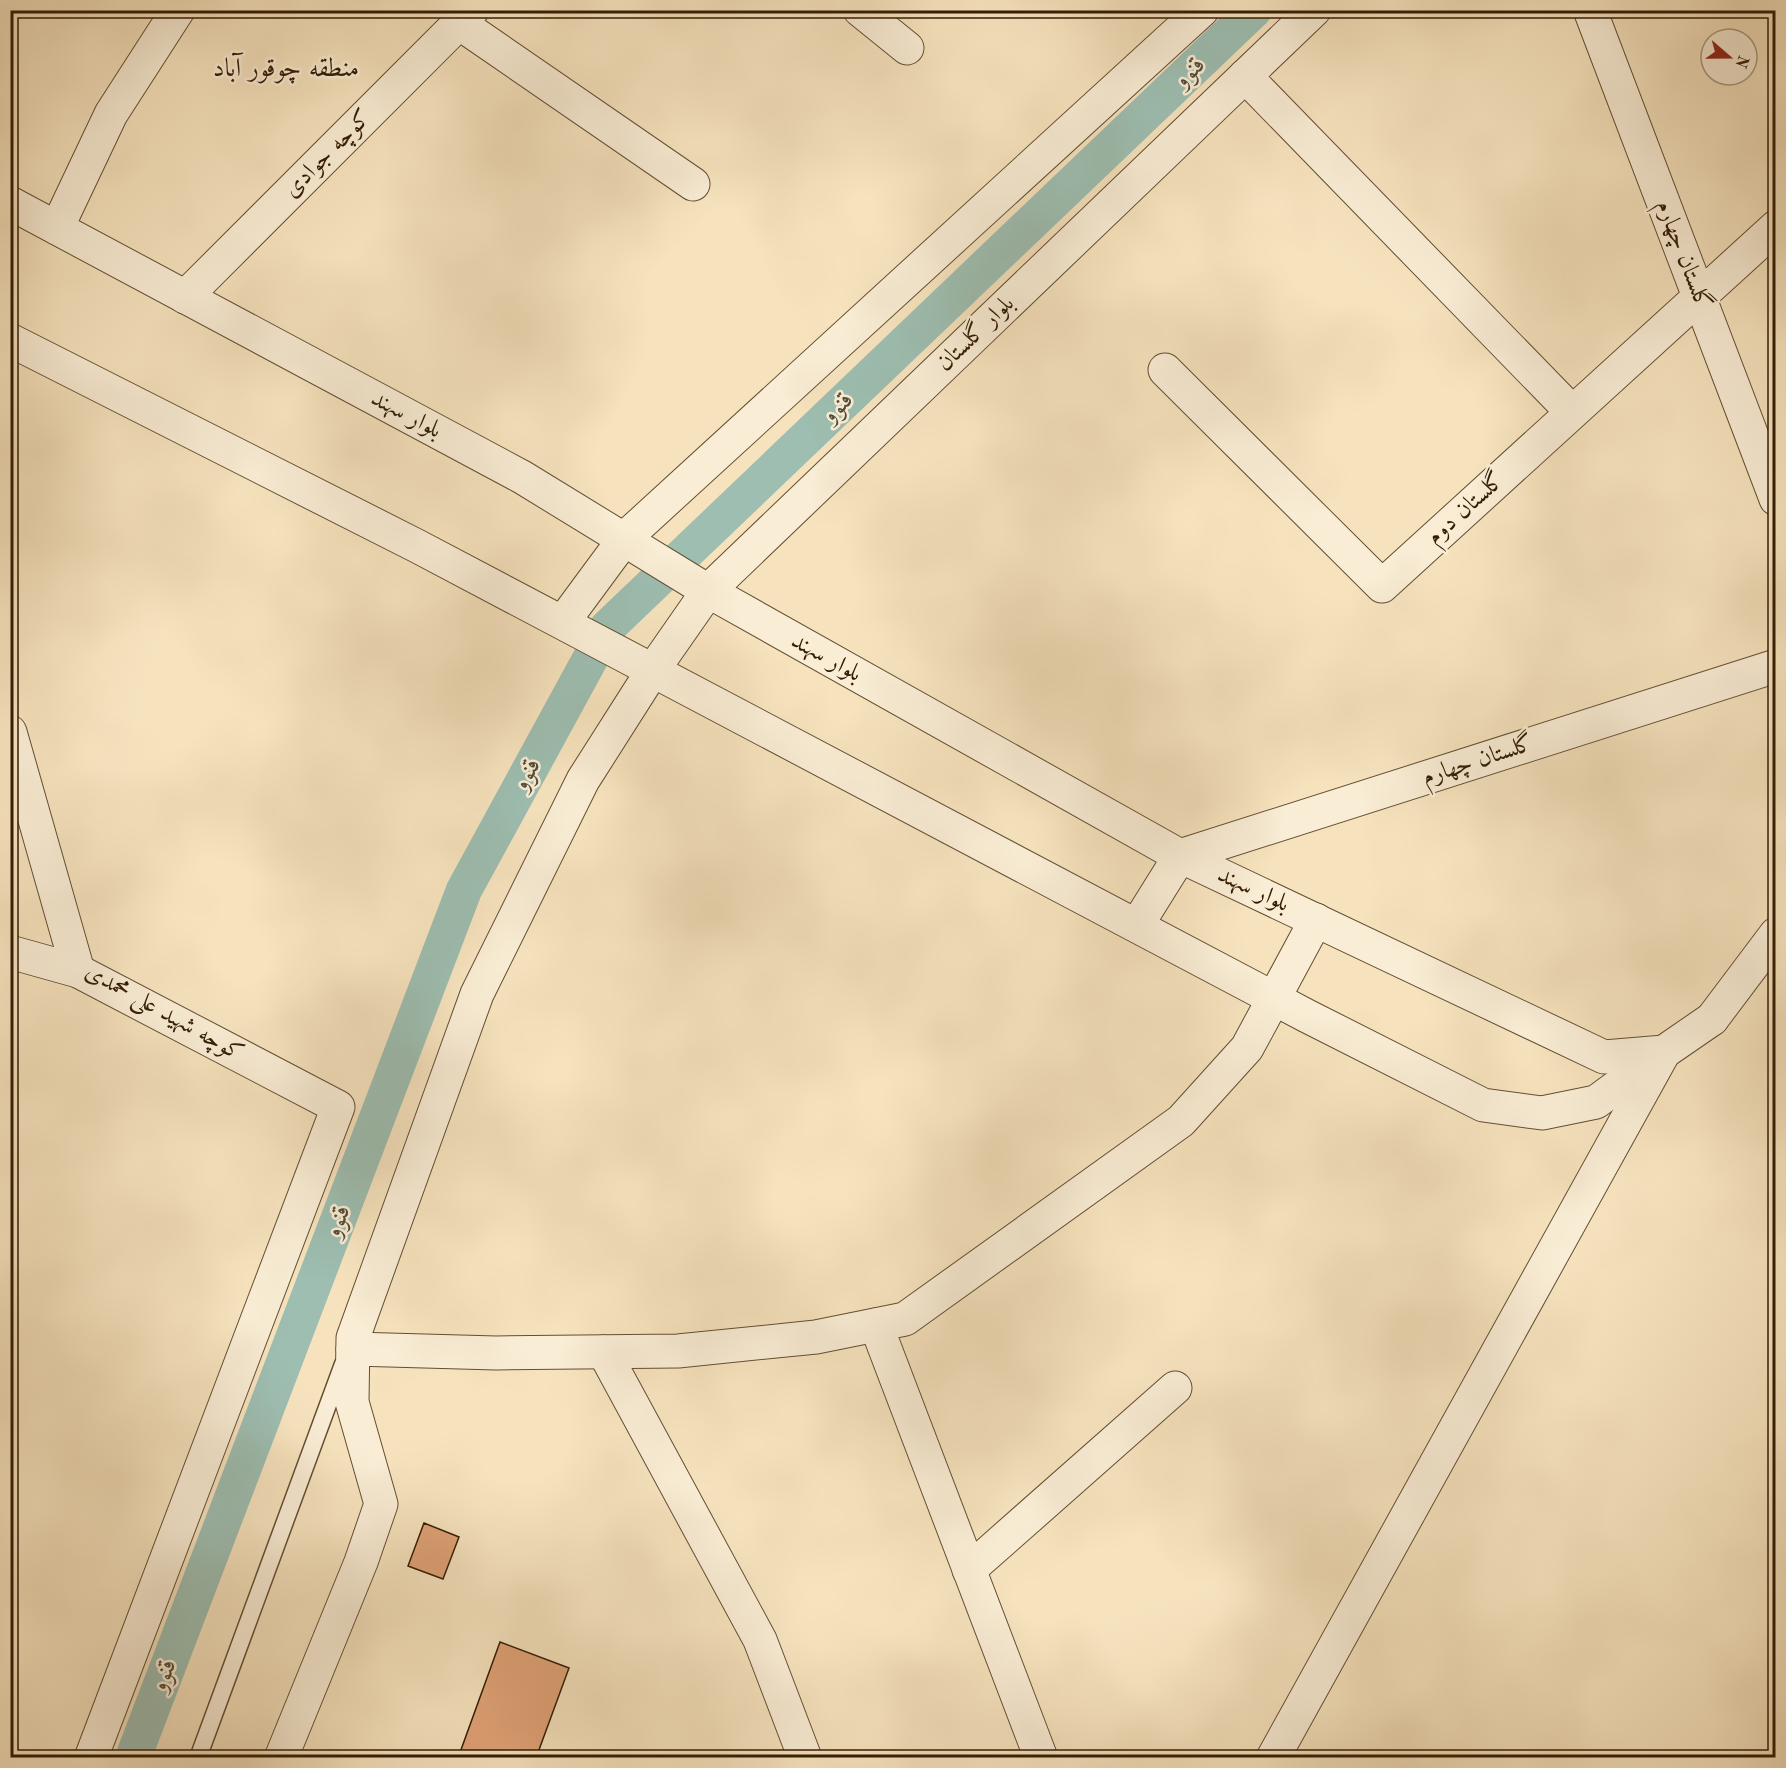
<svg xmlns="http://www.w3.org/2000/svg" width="1786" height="1768" viewBox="0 0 1786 1768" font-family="'Old Standard TT',Amiri,serif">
	<rect width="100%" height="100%" fill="#f6e3be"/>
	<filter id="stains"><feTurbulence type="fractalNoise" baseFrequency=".00333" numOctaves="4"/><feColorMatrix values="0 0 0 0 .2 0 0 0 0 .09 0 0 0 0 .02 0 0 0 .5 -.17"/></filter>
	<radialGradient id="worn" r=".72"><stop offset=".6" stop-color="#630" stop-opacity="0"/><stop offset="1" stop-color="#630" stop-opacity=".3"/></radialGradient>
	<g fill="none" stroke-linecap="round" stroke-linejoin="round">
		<path stroke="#9dbeb1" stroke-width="36" d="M133 1758 464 890 607 628 1254 10"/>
	</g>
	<g fill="#e0a377" stroke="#331d04" stroke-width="1.5">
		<path d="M424 1523 459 1537 443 1579 408 1566Z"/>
		<path d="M500 1642 569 1668 536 1758H458Z"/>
	</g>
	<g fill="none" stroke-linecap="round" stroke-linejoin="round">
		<defs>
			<path id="service" d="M198 1758 343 1364"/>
			<g id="minor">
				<path d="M860 10 907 48"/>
				<path d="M1590 10 1776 499"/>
				<path d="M459 23 693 184"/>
				<path d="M1245 76 1572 412"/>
				<path d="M57 228 111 114 178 10"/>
				<path d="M185 297 472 10"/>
				<path d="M1165 370 1382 586 1776 227"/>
				<path d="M10 732 78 971 338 1107 91 1758"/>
				<path d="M1180 856 1776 666"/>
				<path d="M10 952 78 971"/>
				<path d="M1712 1019 1776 934"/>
				<path d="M876 1325 1041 1758"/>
				<path d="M353 1349 496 1353 678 1351 816 1337 905 1319 1181 1121 1247 1048 1274 998"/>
				<path d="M604 1352 760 1640 805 1758"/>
				<path d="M969 1570 1175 1388"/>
				<path d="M1273 1758 1664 1052"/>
			</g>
			<g id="tertiary">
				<path d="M10 203 522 477 708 591 1180 856 1604 1057 1664 1052 1712 1019"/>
				<path d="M10 340 417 546 1307 1016 1483 1105 1542 1113 1596 1102 1664 1052"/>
				<path d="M563 622 625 538 1202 10"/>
				<path d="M1137 925 1180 856"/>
				<path d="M1274 998 1316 920"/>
				<path d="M281 1758 361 1562 381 1504 352 1402 353 1338 477 994 583 780 653 670 708 591 1314 10"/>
			</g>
		</defs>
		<use href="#service" stroke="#644e32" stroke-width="19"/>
		<use href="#minor" stroke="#644e32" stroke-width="35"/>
		<use href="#tertiary" stroke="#644e32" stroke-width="35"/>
		<use href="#service" stroke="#f9edd5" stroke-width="16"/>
		<use href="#minor" stroke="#f9edd5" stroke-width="33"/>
		<use href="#tertiary" stroke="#f9edd5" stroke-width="33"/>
	</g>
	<g text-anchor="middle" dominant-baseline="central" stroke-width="5" stroke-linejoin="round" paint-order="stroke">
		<g font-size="24" fill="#331d04" stroke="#f9edd5">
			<text transform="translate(328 154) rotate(-45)">کوچه جوادی</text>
			<text transform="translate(1683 255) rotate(69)">گلستان چهارم</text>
			<text transform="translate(976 334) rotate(-44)">بلوار گلستان</text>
			<text transform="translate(406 415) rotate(28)">بلوار سهند</text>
			<text transform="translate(1466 509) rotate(-42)">گلستان دوم</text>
			<text transform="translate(826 658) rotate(29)">بلوار سهند</text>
			<text transform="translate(1478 761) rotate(-18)">گلستان چهارم</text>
			<text transform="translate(1253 890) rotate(25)">بلوار سهند</text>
			<text transform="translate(164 1013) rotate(29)">کوچه شهید علی محمدی</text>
		</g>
		<g font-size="26" fill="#331d04" stroke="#f9edd5">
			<text x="286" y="69">منطقه چوقور آباد</text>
		</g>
		<g font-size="26" font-style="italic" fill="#534d38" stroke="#f9edd5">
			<text transform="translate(1190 72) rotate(-44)">قنوو</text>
			<text transform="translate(838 407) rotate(-44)">قنوو</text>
			<text transform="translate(527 774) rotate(-61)">قنوو</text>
			<text transform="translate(338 1221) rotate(-69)">قنوو</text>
			<text transform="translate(164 1675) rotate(-69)">قنوو</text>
		</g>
	</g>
	<rect width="1786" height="1768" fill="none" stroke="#f6e3be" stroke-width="36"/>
	<rect x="12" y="12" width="1762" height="1744" fill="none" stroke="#331d04" stroke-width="3"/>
	<rect x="18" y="18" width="1750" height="1732" fill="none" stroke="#331d04" stroke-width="1.5"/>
	<g transform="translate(1729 57) rotate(110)"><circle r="28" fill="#f9edd5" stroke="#aa9a81" stroke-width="1.5"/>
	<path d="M0-4.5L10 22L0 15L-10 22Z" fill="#8f2418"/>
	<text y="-9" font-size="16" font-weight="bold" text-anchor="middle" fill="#331d04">N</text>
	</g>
	<rect width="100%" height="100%" filter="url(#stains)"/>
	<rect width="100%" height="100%" fill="url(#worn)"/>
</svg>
